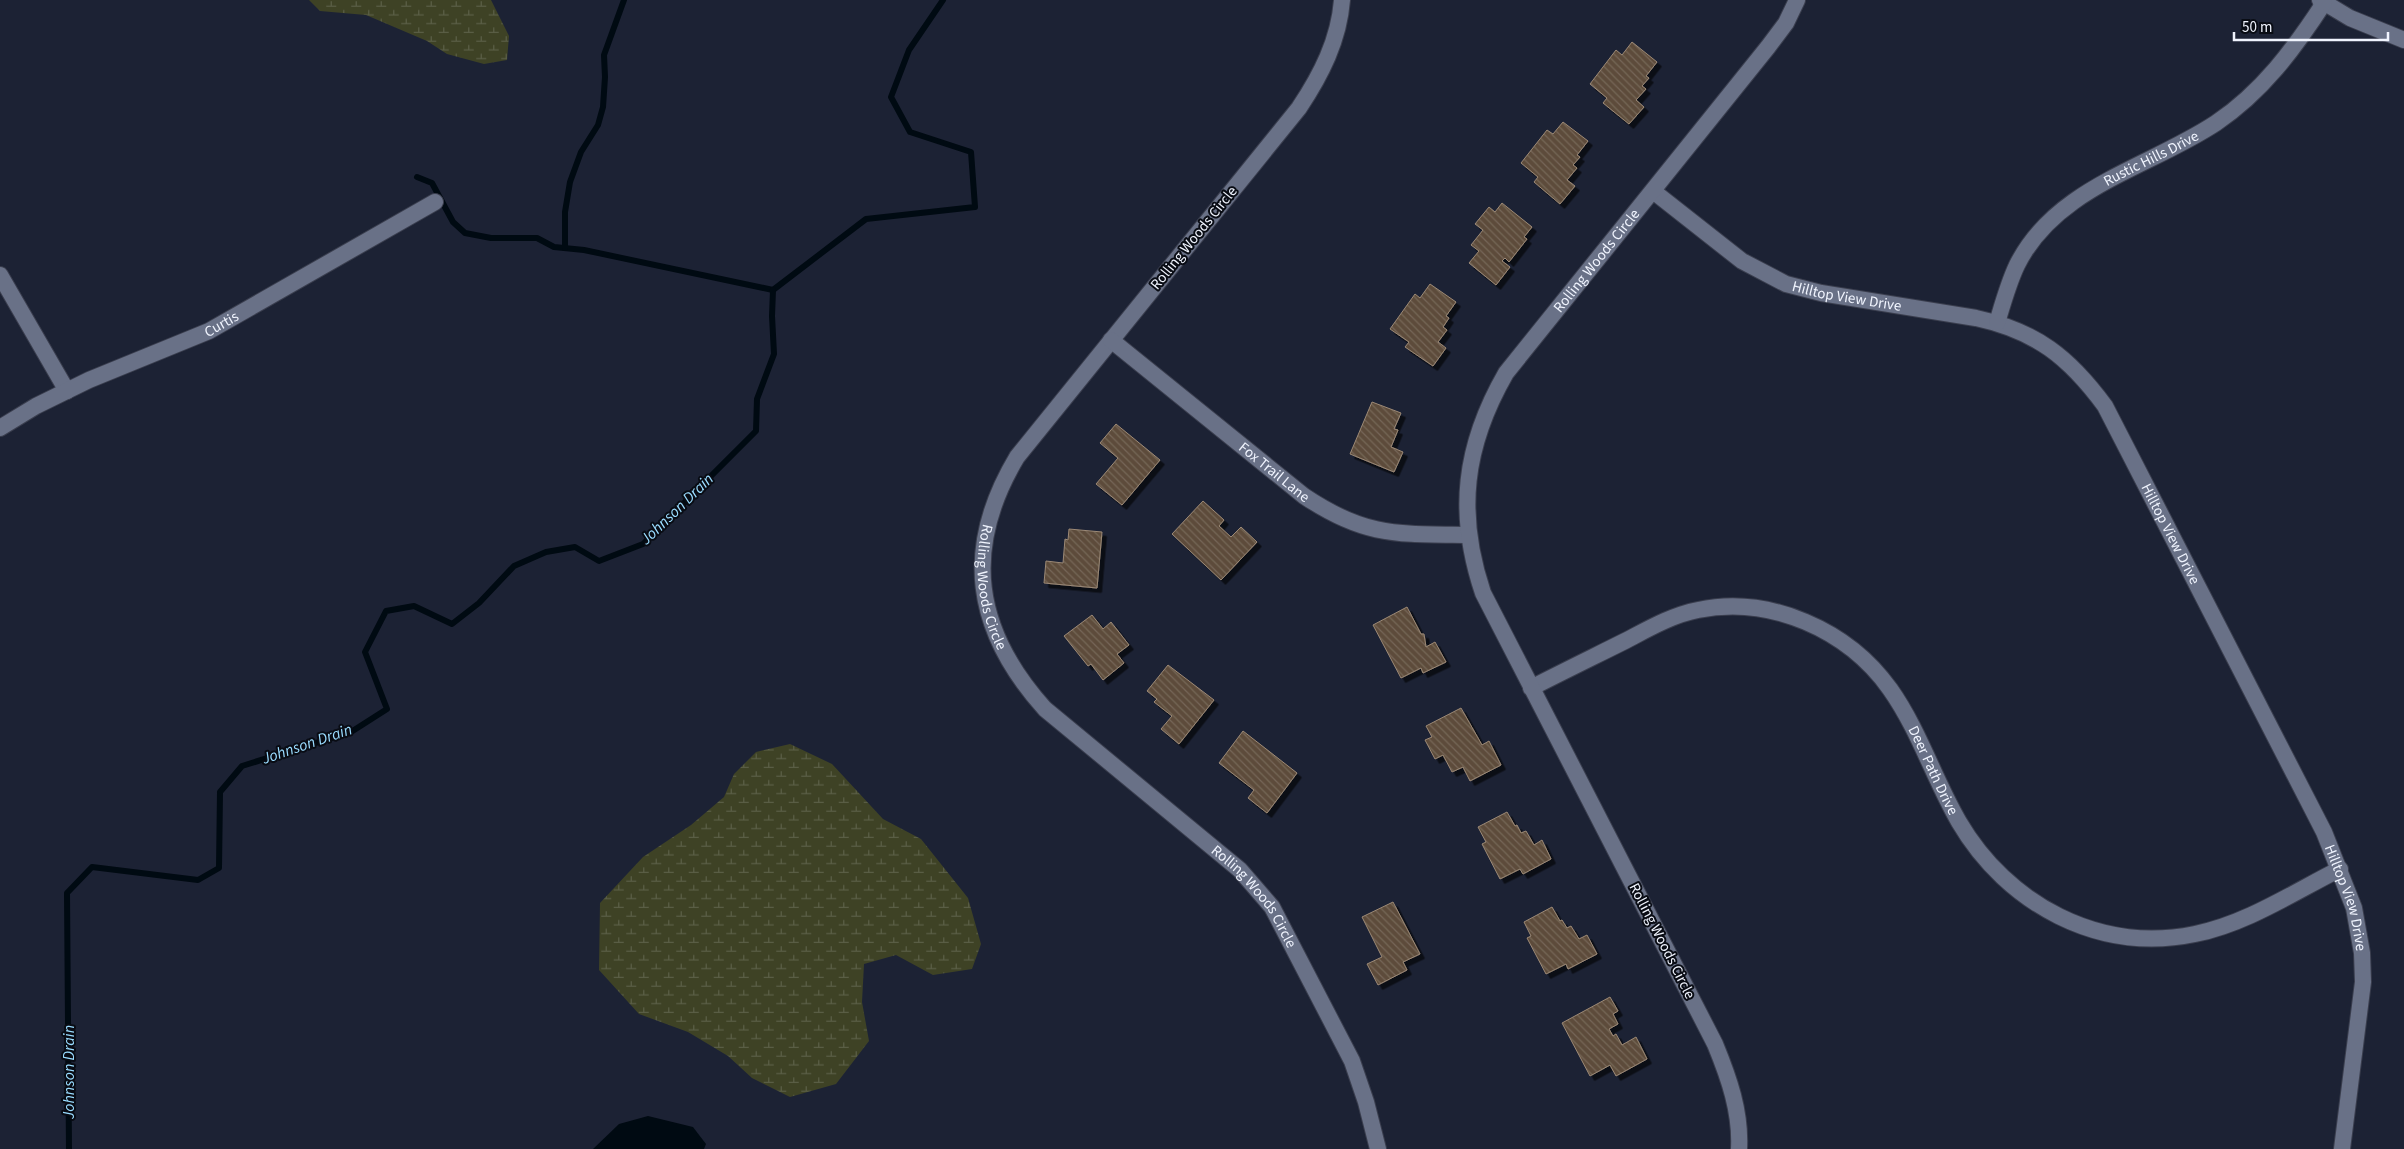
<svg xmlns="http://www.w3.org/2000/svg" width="2404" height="1149" viewBox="0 0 2404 1149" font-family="'Source Sans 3',sans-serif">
	<defs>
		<pattern id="wetland-marsh" width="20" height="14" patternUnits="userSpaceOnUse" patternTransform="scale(1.25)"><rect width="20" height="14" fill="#3e4225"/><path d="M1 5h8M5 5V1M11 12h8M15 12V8" fill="none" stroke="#5a5e46"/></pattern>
		<pattern id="building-back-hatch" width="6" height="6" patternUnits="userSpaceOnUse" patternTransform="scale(1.25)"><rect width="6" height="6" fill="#5d4c3a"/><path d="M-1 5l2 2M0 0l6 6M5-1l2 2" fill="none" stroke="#756658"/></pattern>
		<filter id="shadow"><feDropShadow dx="4.5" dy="4.5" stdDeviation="0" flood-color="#0009"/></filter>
	</defs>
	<rect width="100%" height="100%" fill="#1c2234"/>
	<g fill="url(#wetland-marsh)">
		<path d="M309 0H491L509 36 507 60 484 64 447 54 427 41 366 15 320 11Z"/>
		<path d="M790 744 832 764 883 819 921 839 968 898 981 944 972 969 933 975 896 955 864 964 862 1002 869 1041 836 1084 790 1097 752 1078 728 1056 688 1032 639 1014 599 970 600 903 643 857 691 825 724 797 734 774 756 752Z"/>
	</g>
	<path fill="#000a12" d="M648 1116 693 1127 706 1144 704 1149H593L619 1124Z"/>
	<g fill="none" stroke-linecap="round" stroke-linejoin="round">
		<g stroke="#000a12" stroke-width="6">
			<path d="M417 177 432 183 453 222 465 233 491 238H537L554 247 584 250 773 290"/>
			<path d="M565 248V212L570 182 581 152 598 125 603 107 605 77 604 55 624 0"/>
			<path d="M773 290 866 219 975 207 971 152 910 132 891 97 909 50 943 0"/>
			<path d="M69 1149 67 893 92 867 198 880 219 868 220 792 242 766 351 732 387 709 365 652 386 611 414 606 452 624 479 603 514 566 546 552 575 547 599 561 643 544 756 431 757 399 774 354 772 316 773 290"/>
		</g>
	</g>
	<g fill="url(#building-back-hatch)" stroke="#9c8976" filter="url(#shadow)">
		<path d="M1632 42 1657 62 1646 76 1649 78 1642 86 1646 89 1636 100 1644 107 1629 124 1603 103 1607 98 1590 84 1616 50 1622 55Z"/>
		<path d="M1563 122 1588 141 1577 155 1580 157 1573 165 1577 168 1567 180 1575 186 1560 204 1534 182 1538 177 1521 163 1547 130 1553 134Z"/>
		<path d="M1502 203 1532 227 1524 237 1527 239 1509 262 1505 258 1502 261 1510 267 1496 285 1469 263 1479 251 1471 245 1483 230 1475 224 1489 207 1495 212Z"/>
		<path d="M1430 284 1456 302 1446 316 1449 318 1443 327 1447 330 1438 342 1446 348 1433 366 1405 347 1409 342 1390 329 1415 294 1420 298Z"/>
		<path d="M1372 402 1401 413 1394 429 1398 430 1391 447 1403 452 1394 472 1350 454Z"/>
		<path d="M1116 424 1160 460 1122 505 1096 484 1118 458 1100 443Z"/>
		<path d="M1203 501 1224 520 1219 526 1231 537 1241 527 1257 542 1221 580 1172 534Z"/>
		<path d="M1069 529 1102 532 1097 588 1044 583 1046 561 1063 563 1065 539 1068 540Z"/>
		<path d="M1407 607 1421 634H1424L1426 647 1435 642 1446 662 1423 673 1421 668 1401 678 1373 625Z"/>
		<path d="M1092 615 1103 629 1111 622 1129 645 1117 654 1124 663 1103 680 1091 664 1088 666 1064 636Z"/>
		<path d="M1168 665 1214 700 1179 744 1161 729 1172 716 1154 702 1157 699 1147 691Z"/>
		<path d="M1461 708 1482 745 1489 741 1501 765 1470 781 1463 767 1452 772 1443 755 1435 759 1425 740 1432 737 1426 726Z"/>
		<path d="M1243 731 1297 773 1267 813 1248 798 1254 790 1219 763Z"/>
		<path d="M1507 812 1515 826 1517 825 1521 833 1526 831 1534 845 1542 840 1551 859 1523 874 1520 869 1500 879 1482 844 1486 842 1478 827Z"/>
		<path d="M1393 902 1420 954 1403 962 1407 970 1378 985 1367 964 1382 957 1362 917Z"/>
		<path d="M1552 907 1560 921 1562 920 1567 928 1571 926 1579 939 1587 935 1597 954 1568 969 1566 964 1546 974 1527 938 1531 936 1524 922Z"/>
		<path d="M1610 997 1618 1011 1613 1014 1618 1024 1609 1029 1613 1036 1616 1034 1622 1045 1636 1037 1647 1059 1616 1076 1610 1065 1590 1076 1562 1023Z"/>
	</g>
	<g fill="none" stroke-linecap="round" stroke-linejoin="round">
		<defs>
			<g id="minor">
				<path id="s1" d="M1342 0C1339 40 1321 75 1299 108L1017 457C962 549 974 630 1045 709L1240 870 1272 907 1352 1061 1366 1102 1378 1149"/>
				<path d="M2320 0 2350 18 2404 40"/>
				<path id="s2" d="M1653 191 1742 261 1786 284 1821 293 1976 318C2036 331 2069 357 2105 406L2324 832 2354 908 2362 953 2363 982 2342 1149"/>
				<path d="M0 275 67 391"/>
				<path id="s3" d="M1997 323C2003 303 2008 284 2017 265 2056 187 2148 168 2216 123 2262 92 2294 49 2324 3"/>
				<path id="s4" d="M1111 340 1304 496C1365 537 1397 534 1468 535"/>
				<path id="s5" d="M0 428 36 406 89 380 209 331 435 202"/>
				<path id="s6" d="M1531 688C1562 672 1593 657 1625 641 1648 629 1672 615 1698 610 1770 595 1848 630 1890 689 1919 730 1934 779 1959 822 2007 904 2099 954 2195 934 2246 924 2294 892 2340 869"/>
				<path id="s7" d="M1739 1149C1741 1112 1729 1078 1715 1044L1483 593C1456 513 1464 446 1506 373L1768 47 1786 23 1797 0"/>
			</g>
		</defs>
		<use href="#minor" stroke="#3a3e4e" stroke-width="18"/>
		<use href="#minor" stroke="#697187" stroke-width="16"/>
	</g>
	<g text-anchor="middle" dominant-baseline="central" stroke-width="4" stroke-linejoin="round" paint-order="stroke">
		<g font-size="15" fill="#f0f4fe" stroke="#090c14">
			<text stroke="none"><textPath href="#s3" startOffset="236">Rustic Hills Drive</textPath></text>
			<text transform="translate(1194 238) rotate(-51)">Rolling Woods Circle</text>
			<text stroke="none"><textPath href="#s7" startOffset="989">Rolling Woods Circle</textPath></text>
			<text stroke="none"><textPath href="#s2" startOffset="225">Hilltop View Drive</textPath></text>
			<text stroke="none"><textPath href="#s5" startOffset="245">Curtis</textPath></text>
			<text stroke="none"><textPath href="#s4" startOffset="210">Fox Trail Lane</textPath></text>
			<text stroke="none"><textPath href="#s2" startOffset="660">Hilltop View Drive</textPath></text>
			<text stroke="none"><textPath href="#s1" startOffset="704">Rolling Woods Circle</textPath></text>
			<text stroke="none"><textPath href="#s6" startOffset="496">Deer Path Drive</textPath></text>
			<text stroke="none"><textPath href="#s1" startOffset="1124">Rolling Woods Circle</textPath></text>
			<text stroke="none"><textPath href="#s2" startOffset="1065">Hilltop View Drive</textPath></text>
			<text transform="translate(1662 941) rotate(63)">Rolling Woods Circle</text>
		</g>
		<g font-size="16" font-style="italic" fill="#9adcff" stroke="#090c14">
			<text transform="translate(677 509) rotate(-44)">Johnson Drain</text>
			<text transform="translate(307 744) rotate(-19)">Johnson Drain</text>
			<text transform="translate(69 1072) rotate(-90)">Johnson Drain</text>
		</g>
	</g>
	<path d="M2234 32v8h154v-8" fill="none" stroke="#f0f4fe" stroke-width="2.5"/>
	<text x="2242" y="32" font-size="15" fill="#f0f4fe" stroke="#090c14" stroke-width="4" paint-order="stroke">50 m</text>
</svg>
